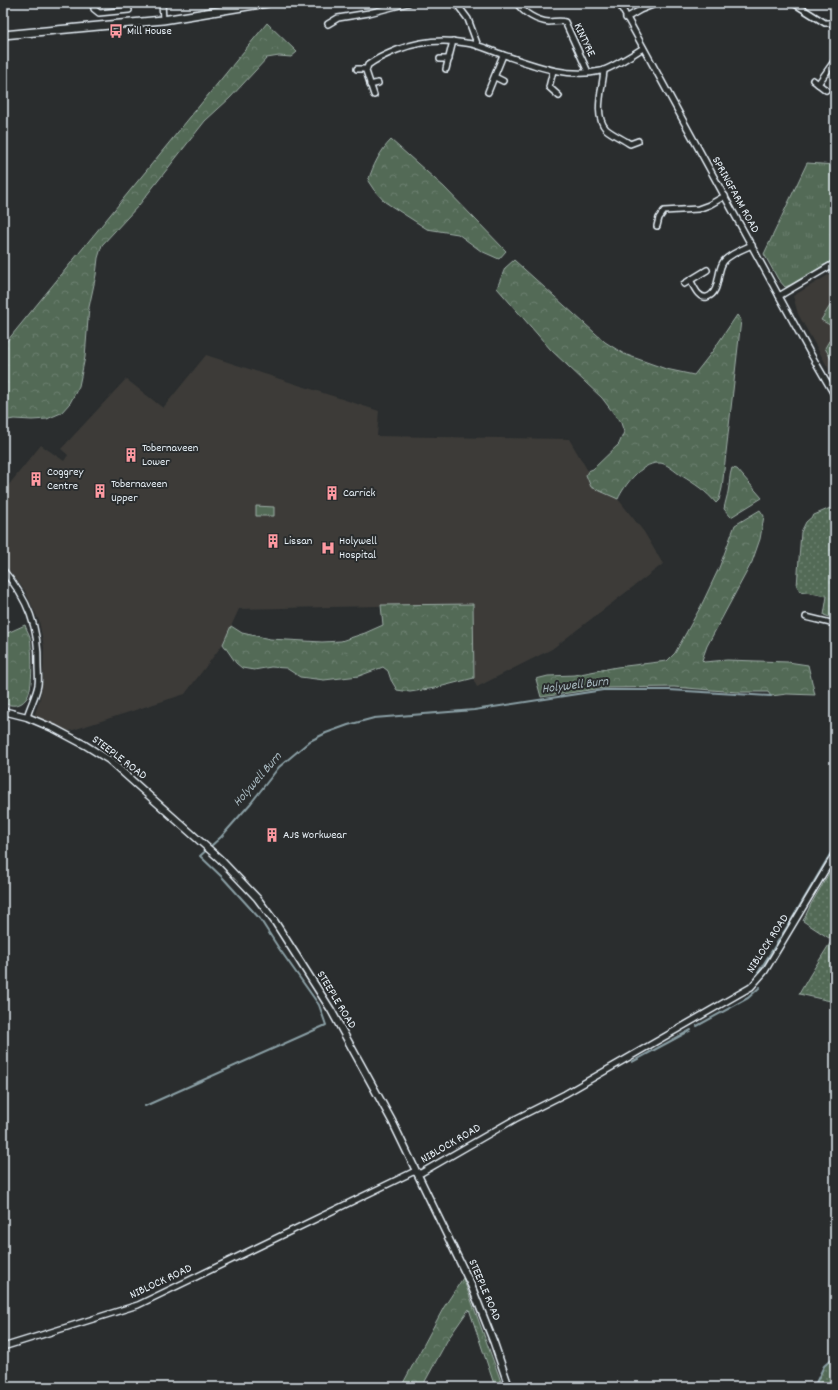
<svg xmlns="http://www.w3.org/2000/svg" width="838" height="1390" viewBox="0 0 838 1390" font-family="Dekko,sans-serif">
	<defs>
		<pattern id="grass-dots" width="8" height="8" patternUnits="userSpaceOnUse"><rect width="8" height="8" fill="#536a56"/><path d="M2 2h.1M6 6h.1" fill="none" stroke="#6c806f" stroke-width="1.8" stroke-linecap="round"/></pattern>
		<pattern id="forest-crowns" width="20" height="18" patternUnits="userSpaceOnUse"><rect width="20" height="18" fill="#536a56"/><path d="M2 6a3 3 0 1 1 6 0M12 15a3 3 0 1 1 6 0" fill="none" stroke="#6c806f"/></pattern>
		<pattern id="park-tufts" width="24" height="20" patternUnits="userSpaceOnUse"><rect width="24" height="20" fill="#536a56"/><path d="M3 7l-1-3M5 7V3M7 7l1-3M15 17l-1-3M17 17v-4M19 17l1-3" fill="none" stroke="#6c806f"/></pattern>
	</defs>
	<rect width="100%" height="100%" fill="#2a2d2e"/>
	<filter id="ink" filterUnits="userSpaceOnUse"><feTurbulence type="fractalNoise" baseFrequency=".025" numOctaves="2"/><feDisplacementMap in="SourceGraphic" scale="8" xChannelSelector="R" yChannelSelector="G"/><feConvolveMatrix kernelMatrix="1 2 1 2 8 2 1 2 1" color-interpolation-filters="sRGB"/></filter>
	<g filter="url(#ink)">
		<g fill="#3c3b38">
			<path d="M835 271V380L798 314 793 296Z"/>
			<path d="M206 355 379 411 377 436 569 439 588 471 586 475 591 487 618 499 644 532 663 564 552 649 477 687 474 681 473 604 239 609 223 644 185 694 67 732 34 717 40 698 43 679 44 647 39 621 25 591 3 563V492L41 445 64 461 68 455 61 449 126 379 163 408Z"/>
		</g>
		<g fill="url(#grass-dots)" stroke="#9eaea7">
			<path d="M835 506V619L824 615 827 596 800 591 797 586 801 532 806 522 814 515Z"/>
			<path d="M835 863V1002L799 994 810 975 832 940 803 921 811 904Z"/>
			<path d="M835 1356V1387H814L824 1366Z"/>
		</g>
		<g fill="url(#forest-crowns)" stroke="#9eaea7">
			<path d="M267 23 297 52 291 57 279 56 267 58 230 98 205 121 139 205 102 245 98 258 96 275 89 307 85 357 79 386 70 403 61 413 47 419 32 420 14 419 3 421V346Z"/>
			<path d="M391 140 444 187 506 251 499 259 481 251 458 234 427 229 385 202 374 190 368 181C373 166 380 151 391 140Z"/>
			<path d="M514 260 605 342 624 354 666 369 694 375 712 352 737 315 741 320 722 488 719 500 716 503C706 491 695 484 682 476 675 472 666 462 658 463 641 463 624 486 618 499L591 487 586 475 588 471 593 469 619 444 624 432 621 423 602 398 551 350 497 288 505 268Z"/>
			<path d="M732 468 737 469 762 498 731 517 724 509C725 503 727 497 728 492 730 483 729 476 732 468Z"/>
			<path d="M760 510 764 516 760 539 752 562 707 646 702 660 704 662 727 660 788 662 808 665 815 695 787 694 771 696 768 692H737L674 687 603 688 541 697 536 679 548 676 575 675 617 667 667 661 675 653 701 606 719 568 735 525Z"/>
			<path d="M473 604 474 678 435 688 410 692 397 690 391 680 388 671 383 667 359 676 324 680 300 677 286 668 271 667 254 670 242 668 236 663 223 644 231 626 242 633 270 639 322 642 341 641 365 633 383 625 381 605Z"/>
			<path d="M25 625C26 629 29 633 30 637 32 649 34 690 26 699 20 707 11 706 3 703V635Z"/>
			<path d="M463 1278 503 1387H495L469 1309 448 1339 422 1387H401L444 1307Z"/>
		</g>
		<g fill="url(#park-tufts)" stroke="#9eaea7">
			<path d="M807 163 835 165V259L790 285 785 287 778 279 764 254Z"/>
			<path d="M835 298V328L821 320Z"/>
			<path d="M835 336V366L825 348 829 341Z"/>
		</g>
		<path fill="#536a56" stroke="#9eaea7" d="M256 506 274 507V516H256Z"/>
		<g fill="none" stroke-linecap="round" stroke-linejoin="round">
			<g stroke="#8a9fa5" stroke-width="2">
				<path d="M754 979 792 919 835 846"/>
				<path d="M697 1026 748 998 760 987"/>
				<path d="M632 1062 691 1030"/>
				<path d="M145 1106 326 1025 319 1005 278 947 260 919 223 878 200 856 221 837 251 803 279 767 310 741 326 733 348 725 374 718 474 710 603 690H669L771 696"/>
				<path d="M814 1387 824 1366 835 1356"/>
			</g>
			<defs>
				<g id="minor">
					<path d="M93 3 94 9 99 13 129 10"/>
					<path d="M162 3 163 20"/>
					<path d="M456 3 468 19 478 46"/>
					<path d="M517 3C523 13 537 21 549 22 554 22 560 20 565 22L588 72"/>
					<path d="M619 3 809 351 835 396"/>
					<path d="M795 4 825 23H835"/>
					<path d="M626 18 640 10 658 3"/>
					<path d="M328 24 338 18 369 13 408 3"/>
					<path d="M440 59H449"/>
					<path d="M357 69H365"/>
					<path d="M446 69 453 41"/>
					<path d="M604 70C603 87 593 115 606 129 613 135 623 139 630 144L638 141"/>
					<path d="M553 71 549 87 559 96"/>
					<path d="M495 77 503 81"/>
					<path d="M813 80 826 90"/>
					<path d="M818 84 835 60"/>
					<path d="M370 85 378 83"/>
					<path d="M488 92 503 55"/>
					<path d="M374 95 366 71 368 65C376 59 387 54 397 50 420 41 442 39 466 43 477 44 487 49 498 53 531 64 565 79 601 71 610 69 634 54 643 48"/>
					<path d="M657 226 659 218 664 211 698 209 709 205 725 196"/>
					<path d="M690 280C694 286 698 299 707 297 721 293 716 270 724 261 731 253 743 249 752 245"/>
					<path d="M684 284 707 270"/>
					<path d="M779 296 835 263"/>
					<path d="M3 570C28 599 39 628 38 666 38 672 39 679 38 685 36 696 30 706 27 717"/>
					<path d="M806 617 835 624"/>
					<path d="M3 1347 138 1305 413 1172 421 1173 515 1119 565 1094 751 987 765 971 835 854"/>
				</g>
				<path id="tertiary" d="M3 711 27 717 55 729 85 745 109 760 220 859 257 898 275 922 331 1010 392 1121 471 1285 494 1343 509 1387"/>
				<path id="secondary" d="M3 35 163 20 267 3"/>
			</defs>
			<use href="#minor" stroke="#e8f1f8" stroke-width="8"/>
			<use href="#tertiary" stroke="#e8f1f8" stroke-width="9"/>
			<use href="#secondary" stroke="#e8f1f8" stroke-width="10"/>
			<use href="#minor" stroke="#2a2d2e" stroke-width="5"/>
			<use href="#tertiary" stroke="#2a2d2e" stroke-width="6"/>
			<use href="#secondary" stroke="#2a2d2e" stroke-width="7"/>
		</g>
	</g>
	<defs>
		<symbol id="bus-bare" viewBox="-9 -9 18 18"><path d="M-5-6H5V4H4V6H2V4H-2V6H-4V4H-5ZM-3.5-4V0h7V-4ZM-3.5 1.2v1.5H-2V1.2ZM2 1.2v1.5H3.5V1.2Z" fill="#ff9aa2" stroke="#2a2d2e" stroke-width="2.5" paint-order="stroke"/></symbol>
		<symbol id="building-bare" viewBox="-9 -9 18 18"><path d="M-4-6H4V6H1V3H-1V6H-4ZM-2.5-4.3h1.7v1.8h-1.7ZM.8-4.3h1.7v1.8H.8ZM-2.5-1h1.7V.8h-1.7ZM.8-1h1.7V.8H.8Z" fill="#ff9aa2" stroke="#2a2d2e" stroke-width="2.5" paint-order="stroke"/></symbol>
		<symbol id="hospital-bare" viewBox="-9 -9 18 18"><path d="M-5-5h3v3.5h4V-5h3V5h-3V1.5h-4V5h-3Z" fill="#ff9aa2" stroke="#2a2d2e" stroke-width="2.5" paint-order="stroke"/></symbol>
	</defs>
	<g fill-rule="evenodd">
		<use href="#bus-bare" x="106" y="21" width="20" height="20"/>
		<use href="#building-bare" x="121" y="445" width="20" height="20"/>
		<use href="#building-bare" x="26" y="469" width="20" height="20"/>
		<use href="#building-bare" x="90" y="481" width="20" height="20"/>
		<use href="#building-bare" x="322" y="483" width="20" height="20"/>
		<use href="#building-bare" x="263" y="531" width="20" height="20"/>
		<use href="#hospital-bare" x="318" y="538" width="20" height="20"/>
		<use href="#building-bare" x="262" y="825" width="20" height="20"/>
	</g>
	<g text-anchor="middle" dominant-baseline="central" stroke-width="4" stroke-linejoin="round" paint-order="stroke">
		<g font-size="12" fill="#e8f1f8" stroke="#2a2d2e" text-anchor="start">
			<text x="127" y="31">Mill House</text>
			<text x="142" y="448">Tobernaveen<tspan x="142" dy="14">Lower</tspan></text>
			<text x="47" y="472">Coggrey<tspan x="47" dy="14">Centre</tspan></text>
			<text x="111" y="484">Tobernaveen<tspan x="111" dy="14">Upper</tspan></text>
			<text x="343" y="493">Carrick</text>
			<text x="284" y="541">Lissan</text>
			<text x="339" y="541">Holywell<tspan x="339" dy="14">Hospital</tspan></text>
			<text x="283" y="835">AJS Workwear</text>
		</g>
		<g font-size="12" fill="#e8f1f8" stroke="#2a2d2e">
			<text transform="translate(584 40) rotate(65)">KINTYRE</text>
			<text transform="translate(735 195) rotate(61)">SPRINGFARM ROAD</text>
			<text transform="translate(119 758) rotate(37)">STEEPLE ROAD</text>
			<text transform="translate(768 944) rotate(-57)">NIBLOCK ROAD</text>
			<text transform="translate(336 1000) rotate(59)">STEEPLE ROAD</text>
			<text transform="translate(451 1144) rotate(-30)">NIBLOCK ROAD</text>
			<text transform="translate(161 1282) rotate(-25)">NIBLOCK ROAD</text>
			<text transform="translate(484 1290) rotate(67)">STEEPLE ROAD</text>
		</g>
		<g font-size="13" font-style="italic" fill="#a9bac1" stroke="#2a2d2e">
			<text transform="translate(575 686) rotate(-7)">Holywell Burn</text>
			<text transform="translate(258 780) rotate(-49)">Holywell Burn</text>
		</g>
	</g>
	<rect width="838" height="1390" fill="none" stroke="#2a2d2e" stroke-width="16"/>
	<rect x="8" y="8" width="822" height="1374" fill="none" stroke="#e8f1f8" stroke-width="1.5" filter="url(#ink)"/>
</svg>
